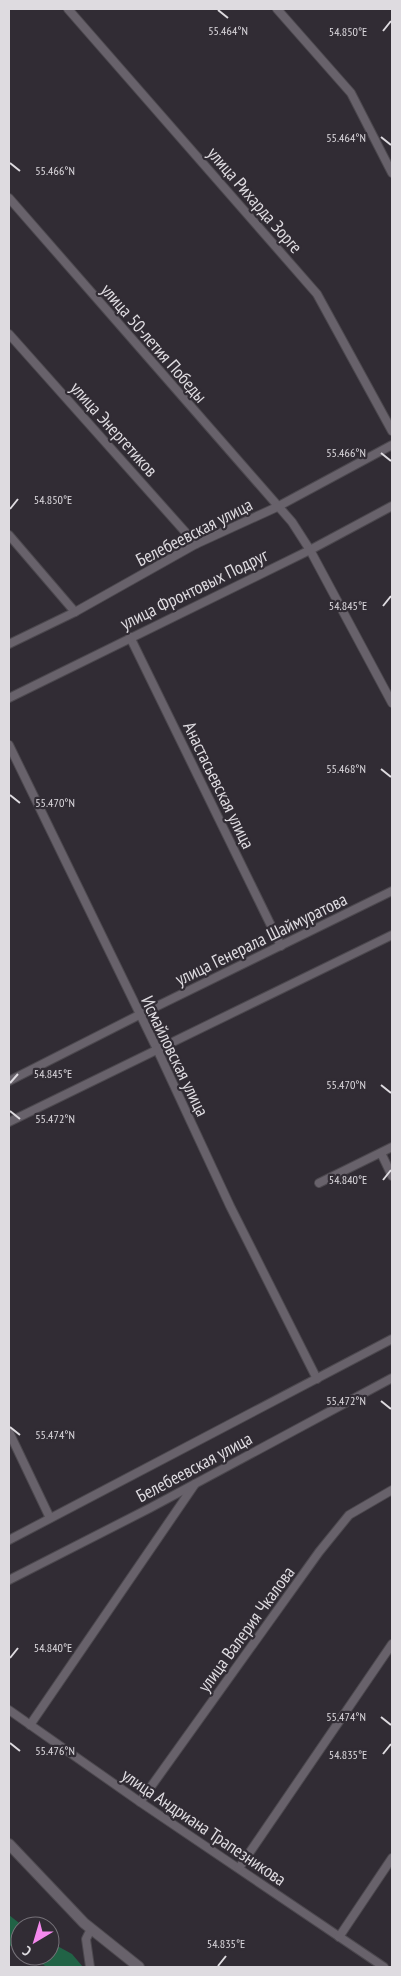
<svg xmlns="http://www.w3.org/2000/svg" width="401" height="1976" viewBox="0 0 401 1976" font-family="'PT Sans Narrow',sans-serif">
	<rect width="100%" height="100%" fill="#312c34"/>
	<g fill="#216346">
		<path d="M9 1915 23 1926H20V1951L9 1945Z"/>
		<path d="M50 1942 72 1954 83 1967H47L28 1956H50Z"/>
	</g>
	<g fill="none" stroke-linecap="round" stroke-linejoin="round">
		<defs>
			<g id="minor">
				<path d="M68 9 317 294 392 431"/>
				<path d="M277 9 351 93 392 173"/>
				<path d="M9 198 292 522 310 550 392 703"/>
				<path d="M9 334 196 544"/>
				<path d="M9 535 75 612"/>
				<path d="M130 637 281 946"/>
				<path d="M9 644 75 612 196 544 277 507 392 445"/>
				<path d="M9 698 310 550 392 506"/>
				<path d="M9 745 157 1049 230 1206 317 1379"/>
				<path d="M9 1081 139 1015 392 891"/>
				<path d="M9 1122 392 935"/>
				<path d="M381 1153 392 1176"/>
				<path d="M319 1183 392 1147"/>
				<path d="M9 1432 50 1518"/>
				<path d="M9 1540 392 1339"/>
				<path d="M9 1580 150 1508 392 1378"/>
				<path d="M9 1710 140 1802 384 1967"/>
				<path d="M30 1725 195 1484"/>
				<path d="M140 1802 319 1552 349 1515 392 1490"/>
				<path d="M239 1868 392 1644"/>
				<path d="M339 1937 392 1858"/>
				<path d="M90 1967 86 1939 91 1929"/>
			</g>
			<path id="tertiary" d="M9 1844 84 1923 139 1967"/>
		</defs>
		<use href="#minor" stroke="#4c484e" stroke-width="10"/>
		<use href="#tertiary" stroke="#4c484e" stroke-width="12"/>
		<use href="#minor" stroke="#68626b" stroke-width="8"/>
		<use href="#tertiary" stroke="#68626b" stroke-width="10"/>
	</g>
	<path fill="none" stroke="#dedbe0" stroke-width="2" d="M218 10 228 18M383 31 391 21M381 137 391 145M10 163 20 171M381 453 391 461M10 509 18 499M383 606 391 596M381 769 391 777M10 795 20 803M10 1083 18 1074M381 1085 391 1093M10 1111 20 1119M383 1180 391 1170M381 1401 391 1409M10 1427 20 1435M10 1658 18 1648M381 1717 391 1725M10 1743 20 1751M383 1754 391 1744M218 1966 226 1956"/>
	<g text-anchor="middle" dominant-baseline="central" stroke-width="4.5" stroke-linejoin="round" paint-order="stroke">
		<g font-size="18" fill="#dedbe0" stroke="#312c34">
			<text transform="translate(255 200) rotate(49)">улица Рихарда Зорге</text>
			<text transform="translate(154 343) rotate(49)">улица 50-летия Победы</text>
			<text transform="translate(114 429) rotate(48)">улица Энергетиков</text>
			<text transform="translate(194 532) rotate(-27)">Белебеевская улица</text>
			<text transform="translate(194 589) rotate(-26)">улица Фронтовых Подруг</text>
			<text transform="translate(219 785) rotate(64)">Анастасьевская улица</text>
			<text transform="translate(261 939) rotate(-26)">улица Генерала Шаймуратова</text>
			<text transform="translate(175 1056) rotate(64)">Исмайловская улица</text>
			<text transform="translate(194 1467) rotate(-28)">Белебеевская улица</text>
			<text transform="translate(246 1629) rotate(-54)">улица Валерия Чкалова</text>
			<text transform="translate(204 1827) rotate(34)">улица Андриана Трапезникова</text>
		</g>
	</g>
	<g font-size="12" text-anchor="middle" fill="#dedbe0" stroke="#312c34" stroke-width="4.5" stroke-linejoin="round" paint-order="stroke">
		<text x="228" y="35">55.464°N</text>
		<text x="348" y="36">54.850°E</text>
		<text x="346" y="142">55.464°N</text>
		<text x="55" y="175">55.466°N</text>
		<text x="346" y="457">55.466°N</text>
		<text x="53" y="504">54.850°E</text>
		<text x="348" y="610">54.845°E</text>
		<text x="346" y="773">55.468°N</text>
		<text x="55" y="807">55.470°N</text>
		<text x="53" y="1078">54.845°E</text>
		<text x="346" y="1089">55.470°N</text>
		<text x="55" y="1123">55.472°N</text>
		<text x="348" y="1184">54.840°E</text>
		<text x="346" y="1405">55.472°N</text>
		<text x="55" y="1439">55.474°N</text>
		<text x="53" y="1652">54.840°E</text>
		<text x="346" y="1721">55.474°N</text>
		<text x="55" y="1755">55.476°N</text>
		<text x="348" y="1759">54.835°E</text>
		<text x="226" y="1948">54.835°E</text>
	</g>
	<rect width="401" height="1976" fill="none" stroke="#dedbe0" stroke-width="20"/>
	<g transform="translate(35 1941) rotate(218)"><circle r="24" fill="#312c34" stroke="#767279"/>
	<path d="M0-4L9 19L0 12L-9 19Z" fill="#f589ee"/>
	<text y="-8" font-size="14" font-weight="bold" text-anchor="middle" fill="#dedbe0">С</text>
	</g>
</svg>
